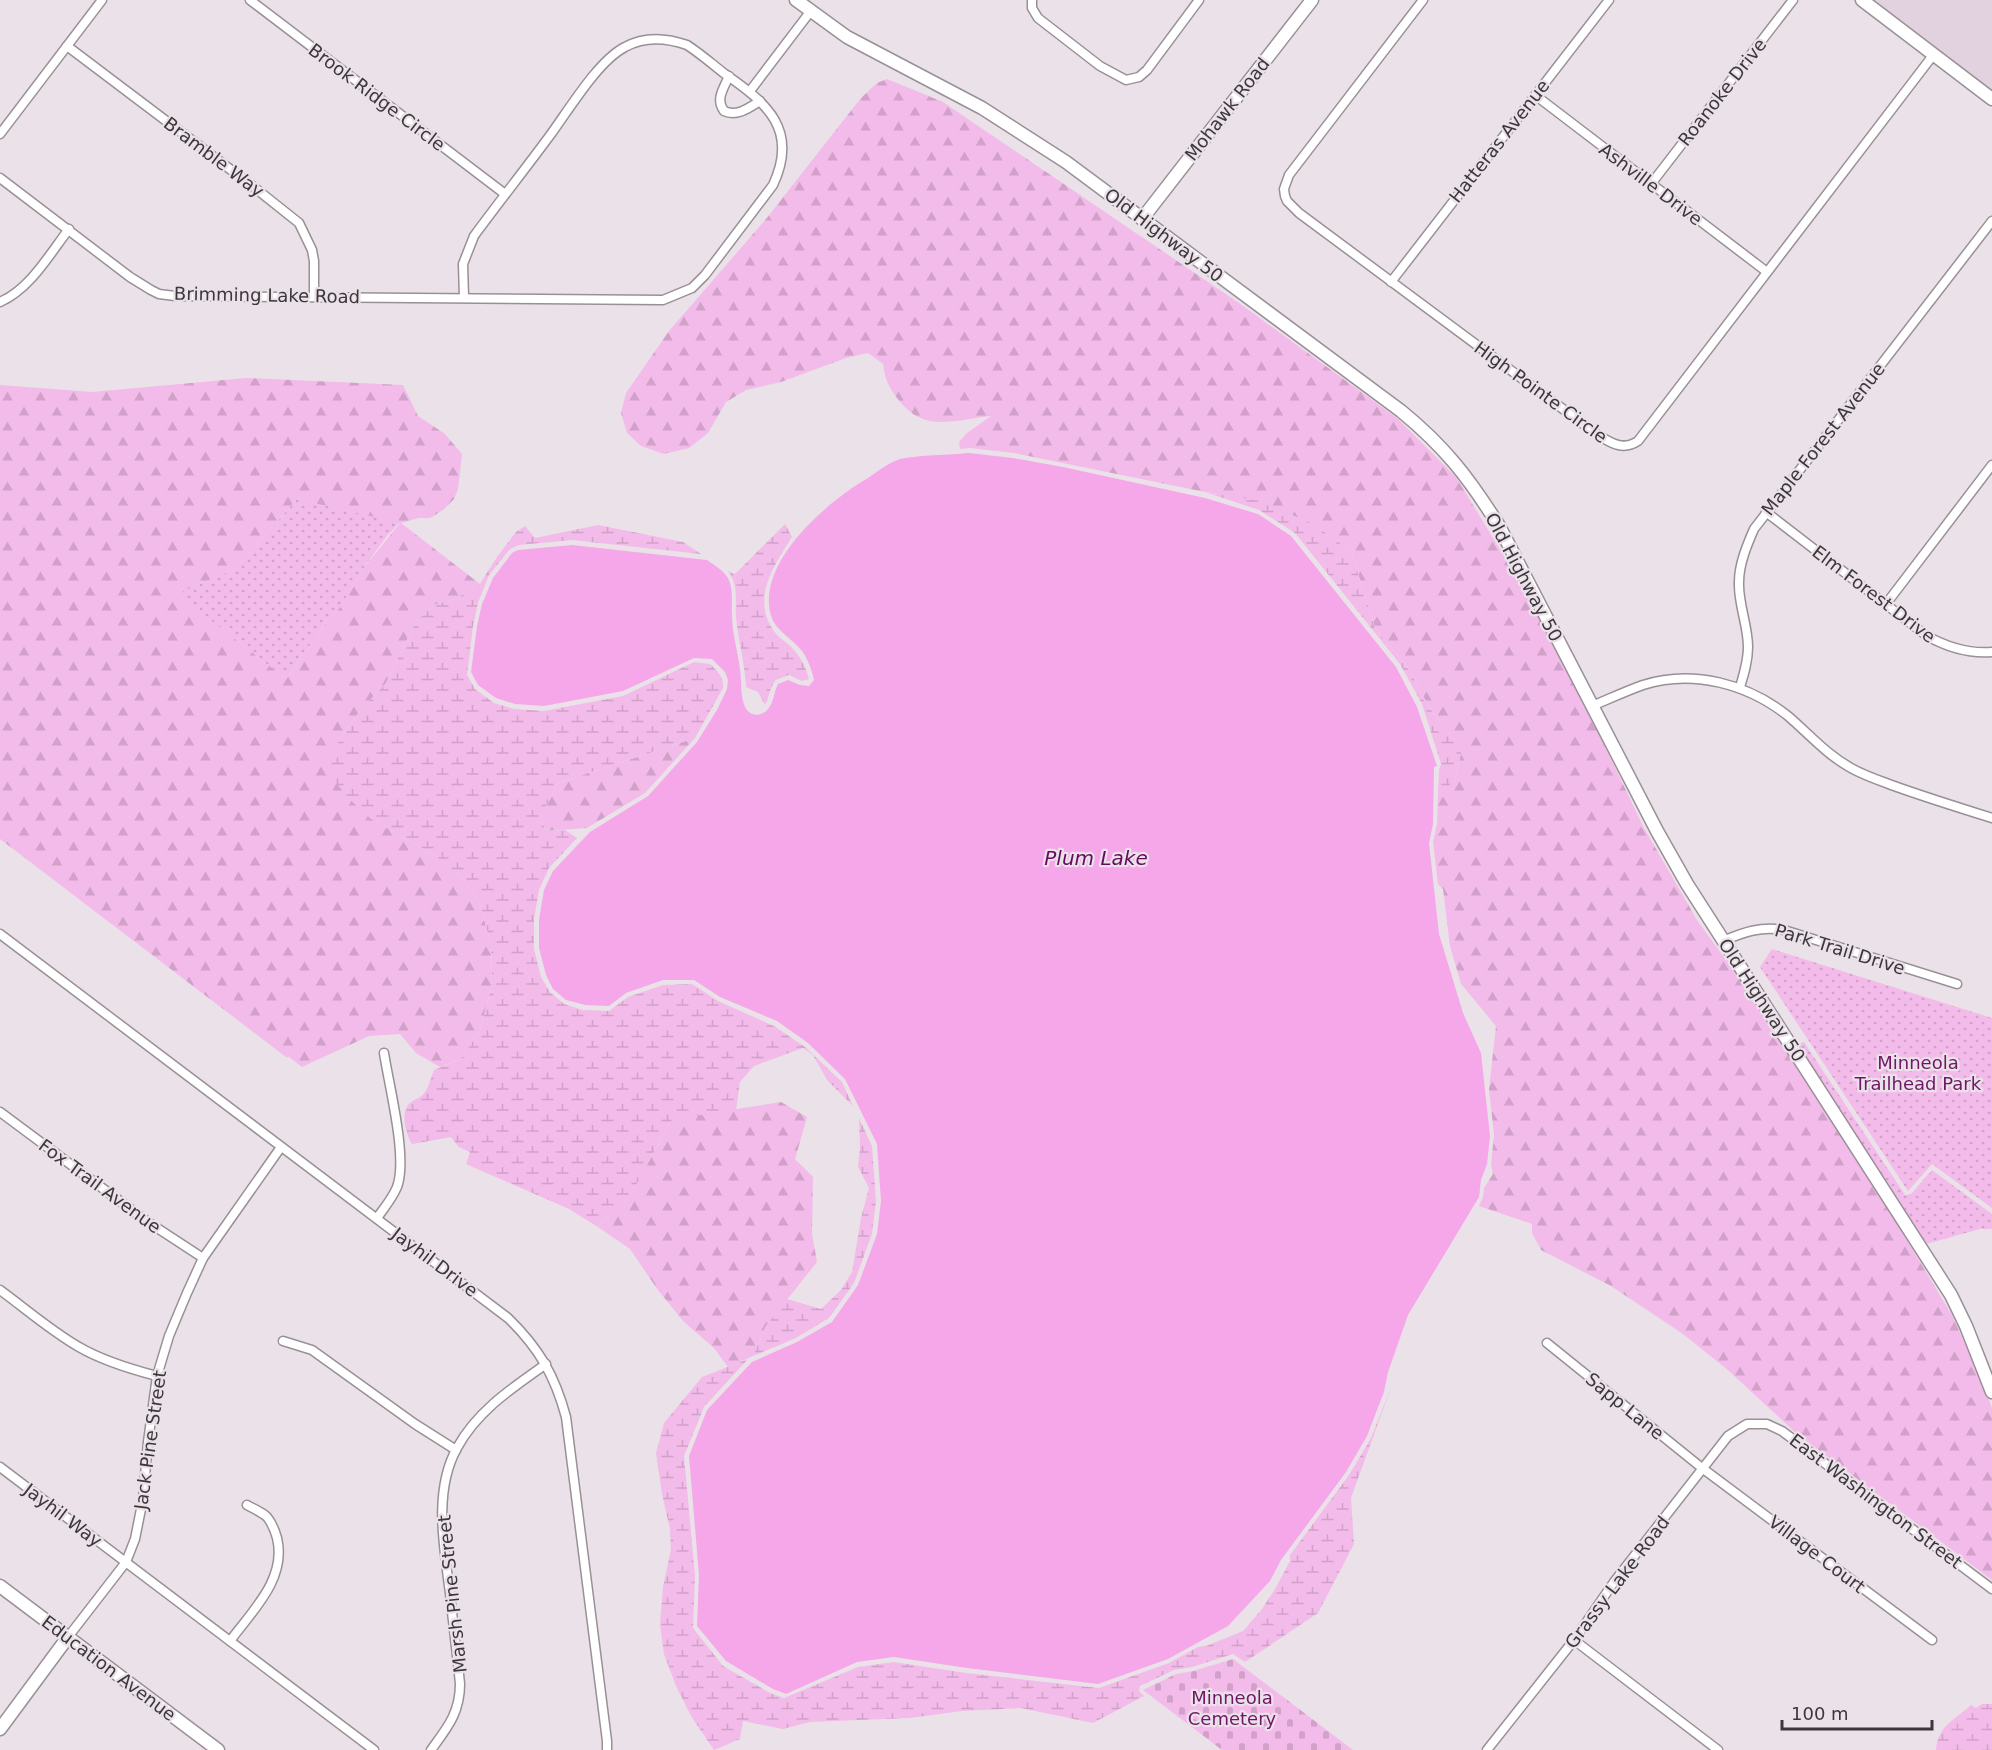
<svg xmlns="http://www.w3.org/2000/svg" width="1992" height="1750" viewBox="0 0 1992 1750" font-family="'DejaVu Sans',sans-serif">
	<defs>
		<pattern id="grass-dots" width="8" height="8" patternUnits="userSpaceOnUse" patternTransform="scale(1.5)"><rect width="8" height="8" fill="#f3bbea"/><path d="M2 2h.1M6 6h.1" fill="none" stroke="#d1a1c9" stroke-width="1.8" stroke-linecap="round"/></pattern>
		<pattern id="forest-firs" width="22" height="20" patternUnits="userSpaceOnUse" patternTransform="scale(1.5)"><rect width="22" height="20" fill="#f3bbea"/><path d="M5 1l3.5 6h-7zM16 11l3.5 6h-7z" fill="#d1a1c9"/></pattern>
		<pattern id="wetland-marsh" width="20" height="14" patternUnits="userSpaceOnUse" patternTransform="scale(1.5)"><rect width="20" height="14" fill="#f3bbea"/><path d="M1 5h8M5 5V1M11 12h8M15 12V8" fill="none" stroke="#d1a1c9"/></pattern>
		<pattern id="cemetery-stones" width="16" height="16" patternUnits="userSpaceOnUse" patternTransform="scale(1.5)"><rect width="16" height="16" fill="#f3bbea"/><path d="M2 7V4a2 2 0 0 1 4 0v3zM10 15v-3a2 2 0 0 1 4 0v3z" fill="#d1a1c9"/></pattern>
	</defs>
	<rect width="100%" height="100%" fill="#ebe1e9"/>
	<path fill="#e2d2df" d="M1872 0H1992V92L1884 9Z"/>
	<g fill="url(#grass-dots)">
		<path d="M297 499 400 522 387 536 362 570 342 605 319 632 286 679 176 594 235 569Z"/>
		<path d="M1772 949 1992 1018V1208L1932 1164 1908 1191 1760 967Z"/>
		<path d="M1804 1042 1905 1195 1911 1194 1932 1170 1992 1214V1229H1980L1926 1244 1797 1044Z"/>
	</g>
	<g fill="url(#forest-firs)" fill-rule="evenodd">
		<path d="M887 79 943 102 1239 303 1397 418 1456 477 1538 612 1587 709 1644 828 1697 920 1757 1003 1872 1182 1953 1317 1983 1384 1992 1408V1580L1796 1433 1729 1371 1683 1334 1611 1286 1541 1250 1532 1233V1224L1479 1206 1483 1197 1484 1188 1493 1174 1491 1164 1494 1135 1489 1089 1496 1026 1461 984 1450 946 1443 889 1438 884 1433 842 1437 824 1438 793 1454 782 1462 749 1430 709 1409 670 1375 628 1351 551 1315 525 1214 493 1205 492 1014 453 970 448 960 449 959 442 967 433 991 416C952 420 924 434 897 398 887 384 886 381 883 364L868 353 846 358 781 382 746 390 726 402 708 433 689 448 664 454 641 446 627 433 621 413 626 393 669 331 766 219 861 98 877 83Z"/>
		<path d="M246 378 403 385 418 416 445 434 462 454 458 489 454 499 443 510 430 518H419L401 523 480 584 457 598 434 605 416 621 386 683 360 711 343 734 328 761 370 818 436 856 462 878 479 901 491 944 492 985 480 1030 461 1059 440 1067 416 1053 400 1034 369 1036 302 1067 289 1057H286L0 839V385L92 392ZM297 499 400 523 362 570 342 605 319 632 286 679 177 594 235 569Z"/>
		<path d="M695 738 645 793 587 828 546 831 540 818 558 783Z"/>
		<path d="M781 1102 807 1117 795 1159 813 1177 812 1234 817 1262 766 1326 753 1356 728 1367 714 1348 683 1321 658 1290 630 1249 598 1227 630 1196 672 1119Z"/>
	</g>
	<g fill="url(#wetland-marsh)">
		<path d="M1205 492 1261 501 1315 525 1351 551 1375 628 1409 670 1430 709 1462 749 1454 782 1438 793 1439 770 1441 764 1422 704 1400 664 1295 533 1259 510Z"/>
		<path d="M785 524 792 537C773 567 749 601 777 635 780 638 784 641 788 644 799 654 805 664 809 679L802 681 789 675 776 680C768 690 770 697 765 705L758 692 746 687C745 663 738 640 736 617 735 600 739 586 728 571L735 574Z"/>
		<path d="M598 525 683 542 701 554 572 540 519 545 510 549 489 575 478 603 473 626 467 675 475 689 494 703 514 709 544 711 623 696 694 662 710 664C717 671 724 676 723 688L695 738 558 783 540 818 546 831 565 830 577 838 549 868 539 890 534 919V949L541 977 550 992 564 1004 583 1010 609 1011 628 997 663 985 692 984 718 1001 774 1026 805 1047 842 1082 853 1106 827 1080 813 1055 803 1048 754 1066 740 1082 736 1110 672 1119 630 1196 598 1227 569 1209 466 1164 470 1152 459 1147 451 1137 412 1144C406 1134 400 1113 409 1104 414 1099 421 1098 425 1092 429 1087 431 1077 434 1070L461 1059 480 1030 492 985 491 944 479 901 462 878 436 856 370 818 348 798 333 779 328 760 343 734 360 711 386 683 416 621 434 605 457 598 480 584 497 557 516 532 525 526 535 538Z"/>
		<path d="M859 1118 872 1146 876 1201 872 1234 854 1283 829 1318 796 1338 753 1356 766 1326 787 1299 821 1309 841 1290 852 1272 861 1218 869 1188 858 1167 860 1148Z"/>
		<path d="M748 1359 704 1407 684 1456 695 1576 693 1628 723 1666 770 1693 784 1698 858 1667 894 1662 966 1673 1099 1688 1169 1663 1198 1647 1206 1646 1243 1631 1262 1609 1275 1589 1290 1561V1555L1349 1475 1371 1438 1392 1385 1351 1498 1354 1544 1318 1613 1245 1662 1233 1654 1192 1667 1174 1670 1140 1686 1139 1691 1144 1696 1093 1723 1021 1708 962 1711 910 1718 810 1722 783 1729 743 1721 740 1739 714 1750 691 1716 676 1686 664 1654 660 1624 663 1587 671 1549 670 1529 662 1494 656 1453 664 1423 702 1377Z"/>
		<path d="M1982 1704H1992V1750H1936C1938 1725 1955 1720 1971 1705L1976 1708Z"/>
	</g>
	<path fill="url(#cemetery-stones)" d="M1233 1659 1353 1750H1222L1143 1690 1176 1674 1193 1671Z"/>
	<path fill="#f5a7ea" d="M969 453 1013 458 1063 467 1205 498 1258 514 1291 536 1396 667 1417 707 1437 766 1434 767 1433 824 1429 843 1439 934 1463 1013 1481 1053 1490 1136 1487 1164 1481 1180 1479 1197 1408 1315 1388 1372 1384 1392 1367 1436 1346 1472 1281 1560 1270 1581 1228 1626 1168 1659 1098 1684 967 1668 894 1657 857 1662 786 1694 773 1689 726 1661 697 1626 699 1575 689 1456 707 1410 752 1362 797 1342 832 1322 858 1285 877 1234 881 1201 877 1144 845 1079 808 1043 777 1021 720 997 694 980H663L626 993 609 1006 585 1005 566 1000 553 989 546 975 539 948V920L544 890 553 871 590 832 648 796 697 742 717 710 727 689 728 680 725 672 712 659 694 658 623 691 544 706 515 704 496 698 478 685 471 672 477 626 482 604 493 578 512 553 518 550 572 545 707 560C714 565 723 570 728 578 734 590 731 602 732 615 732 633 738 652 740 670 742 683 740 695 745 707 750 717 761 717 768 709 774 702 774 692 778 684L788 680 800 685 809 686 814 680C812 671 809 662 804 654 794 638 774 632 770 612 759 560 828 501 868 478 878 471 888 463 900 459 918 455 949 455 969 453Z"/>
	<g fill="none" stroke-linecap="round" stroke-linejoin="round">
		<defs>
			<g id="street">
				<path d="M250 0 505 194"/>
				<path d="M1032 0V8L1038 18 1100 66 1126 80 1139 77 1147 70 1199 0"/>
				<path d="M1423 0 1289 175 1284 189 1285 196 1287 201 1299 213 1598 435C1611 443 1623 451 1638 441L1934 54"/>
				<path d="M67 46 255 188 299 223 312 250 314 261V296"/>
				<path d="M729 76C724 88 715 99 724 111 737 117 749 108 760 101"/>
				<path d="M750 91 810 12"/>
				<path d="M1535 95 1767 272"/>
				<path d="M0 134 102 0"/>
				<path d="M0 178 130 277 151 290 159 294 175 296 663 300 692 288 705 275 773 185C799 130 767 103 725 74 712 64 701 54 687 45 667 38 645 36 625 47 598 61 570 108 551 134 526 168 499 202 474 236L463 264 464 298"/>
				<path d="M1651 184 1793 0"/>
				<path d="M1391 282 1609 0"/>
				<path d="M0 302C30 289 49 255 69 229"/>
				<path d="M1766 512 1927 636C1947 647 1968 654 1992 652"/>
				<path d="M1886 604 1992 465"/>
				<path d="M1740 687C1744 674 1748 661 1748 647 1748 625 1738 604 1739 582 1739 564 1747 545 1754 529L1992 221"/>
				<path d="M1592 706C1609 699 1626 691 1643 685 1693 669 1748 684 1788 716 1809 734 1826 754 1851 768 1865 776 1881 781 1897 787 1928 798 1960 808 1992 818"/>
				<path d="M0 934 508 1318C539 1348 555 1376 566 1417L607 1741V1750"/>
				<path d="M1723 941C1744 932 1761 926 1784 930L1957 984"/>
				<path d="M0 1112 148 1222 203 1258"/>
				<path d="M377 1218C384 1208 392 1199 397 1187 408 1158 389 1086 384 1053"/>
				<path d="M0 1290C26 1309 51 1331 79 1347 103 1361 130 1369 157 1376"/>
				<path d="M283 1341 312 1350 415 1424 456 1450"/>
				<path d="M1547 1343 1702 1468 1932 1640"/>
				<path d="M0 1467 374 1750"/>
				<path d="M68 1637 126 1562 135 1539 143 1499 148 1442 157 1376 169 1336 187 1293 203 1258 281 1147"/>
				<path d="M1574 1640 1718 1750"/>
				<path d="M230 1641C252 1611 287 1579 277 1538 275 1531 272 1523 267 1517 262 1512 254 1509 247 1505"/>
				<path d="M431 1750C447 1728 460 1713 460 1684 457 1653 453 1623 450 1593 444 1547 433 1491 457 1448 477 1411 512 1388 546 1364"/>
				<path d="M1487 1750 1574 1640 1614 1582 1728 1436 1747 1424H1767L1782 1431 1992 1589"/>
			</g>
			<g id="secondary">
				<path d="M796 0 847 37 982 108 1066 162 1401 411C1445 447 1469 478 1499 526L1657 831 1687 884 1951 1295 1966 1326 1992 1392"/>
				<path d="M1862 0 1992 99"/>
				<path d="M1142 219 1312 0"/>
				<path d="M0 1586 218 1750"/>
				<path d="M0 1729 68 1637"/>
			</g>
		</defs>
		<use href="#street" stroke="#999097" stroke-width="11"/>
		<use href="#secondary" stroke="#999097" stroke-width="15"/>
		<use href="#street" stroke="#fff" stroke-width="8"/>
		<use href="#secondary" stroke="#fff" stroke-width="12"/>
	</g>
	<g text-anchor="middle" dominant-baseline="central" stroke-width="4.5" stroke-linejoin="round" paint-order="stroke">
		<g font-size="18" fill="#3b373a" stroke="#ebe1e9">
			<text transform="translate(1722 92) rotate(-52)">Roanoke Drive</text>
			<text transform="translate(377 97) rotate(37)">Brook Ridge Circle</text>
			<text transform="translate(1227 109) rotate(-52)">Mohawk Road</text>
			<text transform="translate(1499 141) rotate(-52)">Hatteras Avenue</text>
			<text transform="translate(214 157) rotate(37)">Bramble Way</text>
			<text transform="translate(1651 184) rotate(37)">Ashville Drive</text>
			<text transform="translate(1164 235) rotate(37)">Old Highway 50</text>
			<text transform="translate(267 295) rotate(1)">Brimming Lake Road</text>
			<text transform="translate(1541 392) rotate(36)">High Pointe Circle</text>
			<text transform="translate(1823 439) rotate(-52)">Maple Forest Avenue</text>
			<text transform="translate(1524 577) rotate(62)">Old Highway 50</text>
			<text transform="translate(1874 594) rotate(37)">Elm Forest Drive</text>
			<text transform="translate(1840 949) rotate(17)">Park Trail Drive</text>
			<text transform="translate(1762 1000) rotate(57)">Old Highway 50</text>
			<text transform="translate(100 1186) rotate(36)">Fox Trail Avenue</text>
			<text transform="translate(435 1262) rotate(37)">Jayhil Drive</text>
			<text transform="translate(1625 1406) rotate(39)">Sapp Lane</text>
			<text transform="translate(150 1440) rotate(-82)">Jack Pine Street</text>
			<text transform="translate(1876 1501) rotate(37)">East Washington Street</text>
			<text transform="translate(63 1515) rotate(37)">Jayhil Way</text>
			<text transform="translate(1817 1554) rotate(37)">Village Court</text>
			<text transform="translate(1617 1582) rotate(-53)">Grassy Lake Road</text>
			<text transform="translate(452 1594) rotate(-96)">Marsh Pine Street</text>
			<text transform="translate(109 1668) rotate(37)">Education Avenue</text>
		</g>
		<g font-size="18" fill="#701668" stroke="#ebe1e9">
			<text x="1918" y="1062">Minneola<tspan x="1918" dy="21">Trailhead Park</tspan></text>
			<text x="1232" y="1697">Minneola<tspan x="1232" dy="21">Cemetery</tspan></text>
		</g>
		<g font-size="20" font-style="italic" fill="#670960" stroke="#ebe1e9">
			<text x="1096" y="858">Plum Lake</text>
		</g>
	</g>
	<path d="M1782 1720v9h150v-9" fill="none" stroke="#3b373a" stroke-width="3"/>
	<text x="1791" y="1720" font-size="18" fill="#3b373a" stroke="#ebe1e9" stroke-width="4.5" paint-order="stroke">100 m</text>
</svg>
